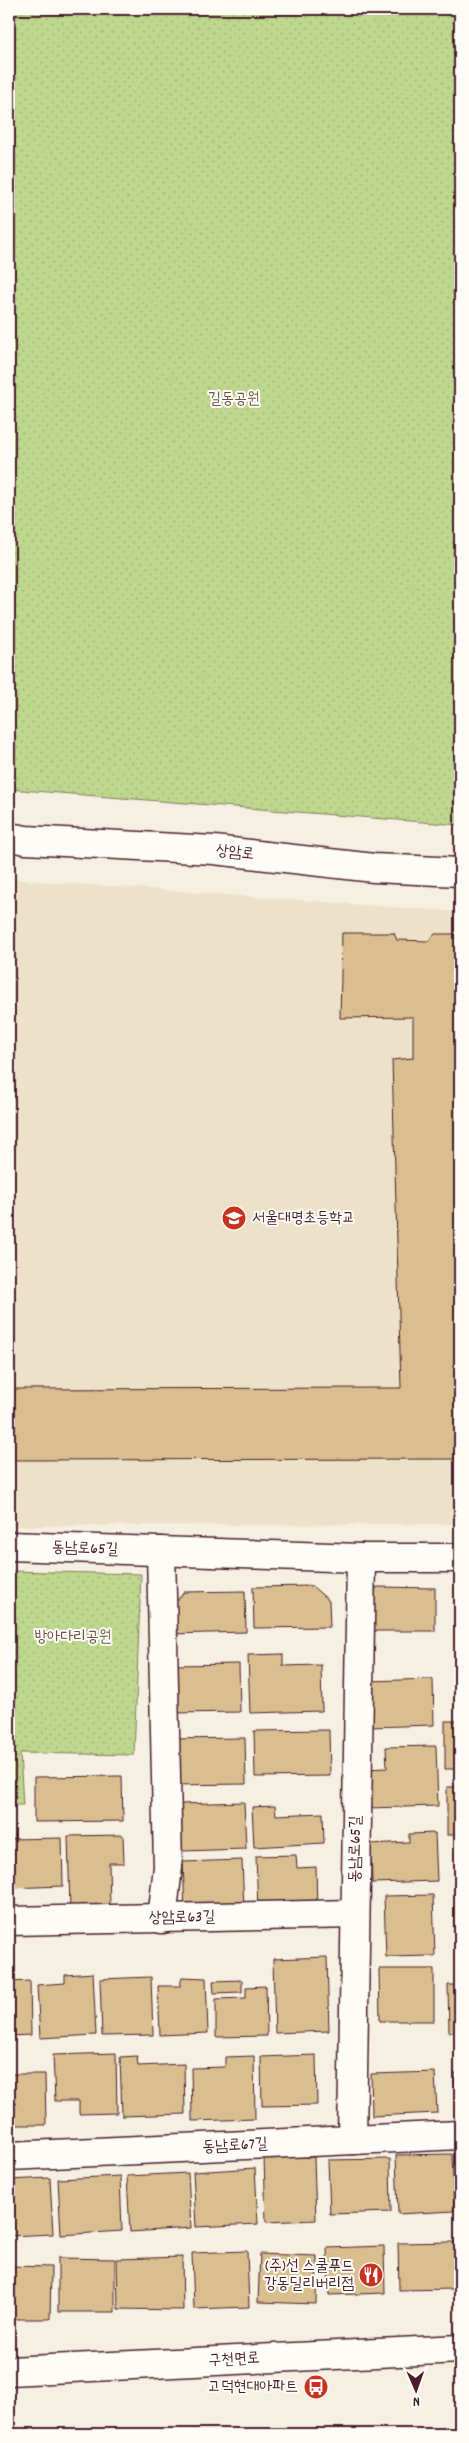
<svg xmlns="http://www.w3.org/2000/svg" width="469" height="2443" viewBox="0 0 469 2443" font-family="Dekko,'Poor Story',sans-serif">
	<defs>
		<pattern id="park-dots" width="8" height="8" patternUnits="userSpaceOnUse" patternTransform="scale(1.25)"><rect width="8" height="8" fill="#bed78e"/><path d="M2 2h.1M6 6h.1" fill="none" stroke="#a5b87b" stroke-width="1.8" stroke-linecap="round"/></pattern>
	</defs>
	<rect width="100%" height="100%" fill="#f6f0e2"/>
	<filter id="ink" filterUnits="userSpaceOnUse"><feTurbulence type="fractalNoise" baseFrequency=".02" numOctaves="2"/><feDisplacementMap in="SourceGraphic" scale="10" xChannelSelector="R" yChannelSelector="G"/><feConvolveMatrix kernelMatrix="1 2 1 2 8 2 1 2 1" color-interpolation-filters="sRGB"/></filter>
	<g filter="url(#ink)">
		<path fill="#ede1c9" d="M9 879 460 912V1524L9 1526Z"/>
		<g fill="url(#park-dots)" stroke="#847b5c">
			<path d="M9 9H460V825L9 789Z"/>
			<path d="M9 1571 141 1574 134 1755 20 1753 23 1805H9Z"/>
		</g>
		<g fill="#d9bf8f" stroke="#4a1f2b">
			<path d="M342 933H394L397 940 429 941 435 934H460V1459L9 1460V1389L401 1388 392 1060 413 1058V1017L340 1018Z"/>
			<path d="M312 1586 329 1601 330 1627 254 1628 253 1587Z"/>
			<path d="M377 1587 435 1588V1631H368V1605Z"/>
			<path d="M245 1591 246 1632 171 1634V1608L184 1592Z"/>
			<path d="M283 1654V1666L321 1665 322 1711 250 1713 248 1655Z"/>
			<path d="M239 1664 240 1712 174 1713 173 1665Z"/>
			<path d="M433 1679 434 1725 370 1727 369 1681Z"/>
			<rect x="445" y="1721" width="15" height="48"/>
			<path d="M329 1730 330 1776 255 1777 254 1731Z"/>
			<path d="M245 1738 246 1784 171 1785 170 1739Z"/>
			<path d="M436 1746 438 1806 368 1808 366 1769 387 1768 386 1747Z"/>
			<path d="M122 1776 123 1821 34 1822V1777Z"/>
			<rect x="447" y="1787" width="13" height="48"/>
			<path d="M244 1802 246 1849 182 1851 180 1804Z"/>
			<path d="M275 1806 276 1815 323 1813 324 1843 254 1847 252 1807Z"/>
			<path d="M435 1833 437 1881 372 1883 371 1844 409 1842V1834Z"/>
			<path d="M123 1835 124 1863H109L110 1909 70 1910 68 1836Z"/>
			<path d="M62 1838 63 1886 9 1888V1839Z"/>
			<path d="M456 1853H460V1904H458Z"/>
			<path d="M296 1855 297 1868 316 1867 317 1909 258 1910 256 1856Z"/>
			<path d="M242 1860 244 1909 185 1912 183 1862Z"/>
			<path d="M433 1895 435 1956 386 1957 384 1896Z"/>
			<path d="M454 1920H460V1964H455Z"/>
			<path d="M327 1957 329 2031 275 2033 273 1959Z"/>
			<path d="M379 1969H434V2021H380Z"/>
			<path d="M93 1973 96 2035 40 2038 37 1985 65 1983V1975Z"/>
			<path d="M151 1977 153 2035 102 2036 100 1979Z"/>
			<path d="M182 1977 206 1978 208 2033 160 2035 158 1986H180Z"/>
			<path d="M242 1980V1992L214 1993 213 1981Z"/>
			<path d="M30 1981 31 2035 9 2036V1982Z"/>
			<path d="M448 1985H460V2032H449Z"/>
			<path d="M266 1986 267 2036 216 2037V1999L246 1998V1987Z"/>
			<path d="M116 2053 117 2113 79 2114V2101H55L53 2055Z"/>
			<path d="M316 2055 317 2105 262 2106 261 2057Z"/>
			<path d="M137 2056 138 2066 184 2064 185 2114 122 2116 120 2057Z"/>
			<path d="M254 2056 255 2119 192 2121 191 2068 225 2067V2057Z"/>
			<path d="M435 2072 437 2113 372 2116 371 2074Z"/>
			<rect x="455" y="2073" width="5" height="41"/>
			<path d="M9 2074H45L46 2125H9Z"/>
			<path d="M452 2154 454 2211 398 2214 396 2155Z"/>
			<path d="M314 2157 316 2220 266 2222 264 2158Z"/>
			<path d="M390 2159 391 2212 330 2214 328 2160Z"/>
			<path d="M255 2168 258 2224 196 2227 193 2172Z"/>
			<path d="M188 2173 191 2228 130 2232 127 2176Z"/>
			<path d="M120 2176 122 2231 61 2235 58 2179Z"/>
			<path d="M50 2178 53 2234 9 2236V2180Z"/>
			<path d="M455 2242 456 2289 399 2290 398 2243Z"/>
			<path d="M384 2246 385 2293 329 2295 327 2248Z"/>
			<path d="M247 2251 249 2307 194 2309 192 2253Z"/>
			<path d="M260 2254 317 2256 316 2304 258 2302Z"/>
			<path d="M182 2257 183 2310 118 2309 117 2259Z"/>
			<path d="M58 2258 115 2259V2312H58Z"/>
			<path d="M9 2266 51 2267 50 2319H9Z"/>
		</g>
		<g fill="none" stroke-linecap="round" stroke-linejoin="round">
			<defs>
				<g id="street">
					<path d="M9 1546 361 1558H460"/>
					<path d="M161 1551 168 1867 162 1919"/>
					<path d="M9 1921 355 1914"/>
					<path d="M352 2140 361 1558"/>
					<path d="M9 2156 460 2135"/>
				</g>
				<g id="secondary">
					<path d="M9 837 26 840 214 850 374 868 460 872"/>
					<path d="M9 2371 460 2349"/>
				</g>
			</defs>
			<use href="#street" stroke="#4a1f2b" stroke-width="31"/>
			<use href="#secondary" stroke="#4a1f2b" stroke-width="31"/>
			<use href="#street" stroke="#fdfcf7" stroke-width="28"/>
			<use href="#secondary" stroke="#fdfcf7" stroke-width="28"/>
		</g>
	</g>
	<defs>
		<symbol id="school-disc" viewBox="-11 -11 22 22"><circle r="9.5" fill="#c8321e" stroke="#fdfcf7"/><path d="M0-5L7-2L0 1L-7-2ZM-4 1L0 2.5L4 1V4Q0 6-4 4Z" fill="#fff"/></symbol>
		<symbol id="restaurant-disc" viewBox="-11 -11 22 22"><circle r="9.5" fill="#c8321e" stroke="#fdfcf7"/><path d="M-5-6h1v4h1v-4h1v4h1v-4h1v5L-1.5 .5V6h-2V.5L-5-1ZM5-6V6H3V1.5H1.5Q1.5-4 5-6Z" fill="#fff"/></symbol>
		<symbol id="bus-disc" viewBox="-11 -11 22 22"><circle r="9.5" fill="#c8321e" stroke="#fdfcf7"/><path d="M-5-6H5V4H4V6H2V4H-2V6H-4V4H-5ZM-3.5-4V0h7V-4ZM-3.5 1.2v1.5H-2V1.2ZM2 1.2v1.5H3.5V1.2Z" fill="#fff"/></symbol>
	</defs>
	<g fill-rule="evenodd">
		<use href="#school-disc" x="220" y="1204" width="28" height="28"/>
		<use href="#restaurant-disc" x="357" y="2261" width="28" height="28"/>
		<use href="#bus-disc" x="302" y="2373" width="28" height="28"/>
	</g>
	<g text-anchor="middle" dominant-baseline="central" stroke-width="4" stroke-linejoin="round" paint-order="stroke">
		<g font-size="16" fill="#6d5649" stroke="#fdfcf7">
			<text x="234" y="399">길동공원</text>
			<text x="73" y="1637">방아다리공원</text>
		</g>
		<g font-size="16" fill="#4a1f2b" stroke="#fdfcf7">
			<text transform="translate(235 853) rotate(6)">상암로</text>
			<text transform="translate(85 1549) rotate(2)">동남로65길</text>
			<text transform="translate(356 1849) rotate(-89)">동남로65길</text>
			<text transform="translate(182 1918) rotate(-1)">상암로63길</text>
			<text transform="translate(235 2146) rotate(-3)">동남로67길</text>
			<text transform="translate(234 2360) rotate(-3)">구천면로</text>
		</g>
		<g font-size="16" fill="#4a1f2b" stroke="#fdfcf7" text-anchor="end">
			<text x="252" y="1218" text-anchor="start">서울대명초등학교</text>
			<text x="354" y="2266">(주)선 스쿨푸드<tspan x="354" dy="18">강동딜리버리점</tspan></text>
			<text x="298" y="2387">고덕현대아파트</text>
		</g>
	</g>
	<rect width="469" height="2443" fill="none" stroke="#fdfcf7" stroke-width="30"/>
	<rect x="15" y="15" width="439" height="2413" fill="none" stroke="#4a1f2b" stroke-width="2" filter="url(#ink)"/>
	<g transform="translate(416 2390) rotate(178)" stroke="#fdfcf7" stroke-width="4" paint-order="stroke">
	<path d="M0-4L9 19L0 12L-9 19Z" fill="#4a1f2b"/>
	<text y="-8" font-size="14" font-weight="bold" text-anchor="middle" fill="#4a1f2b">N</text>
	</g>
</svg>
